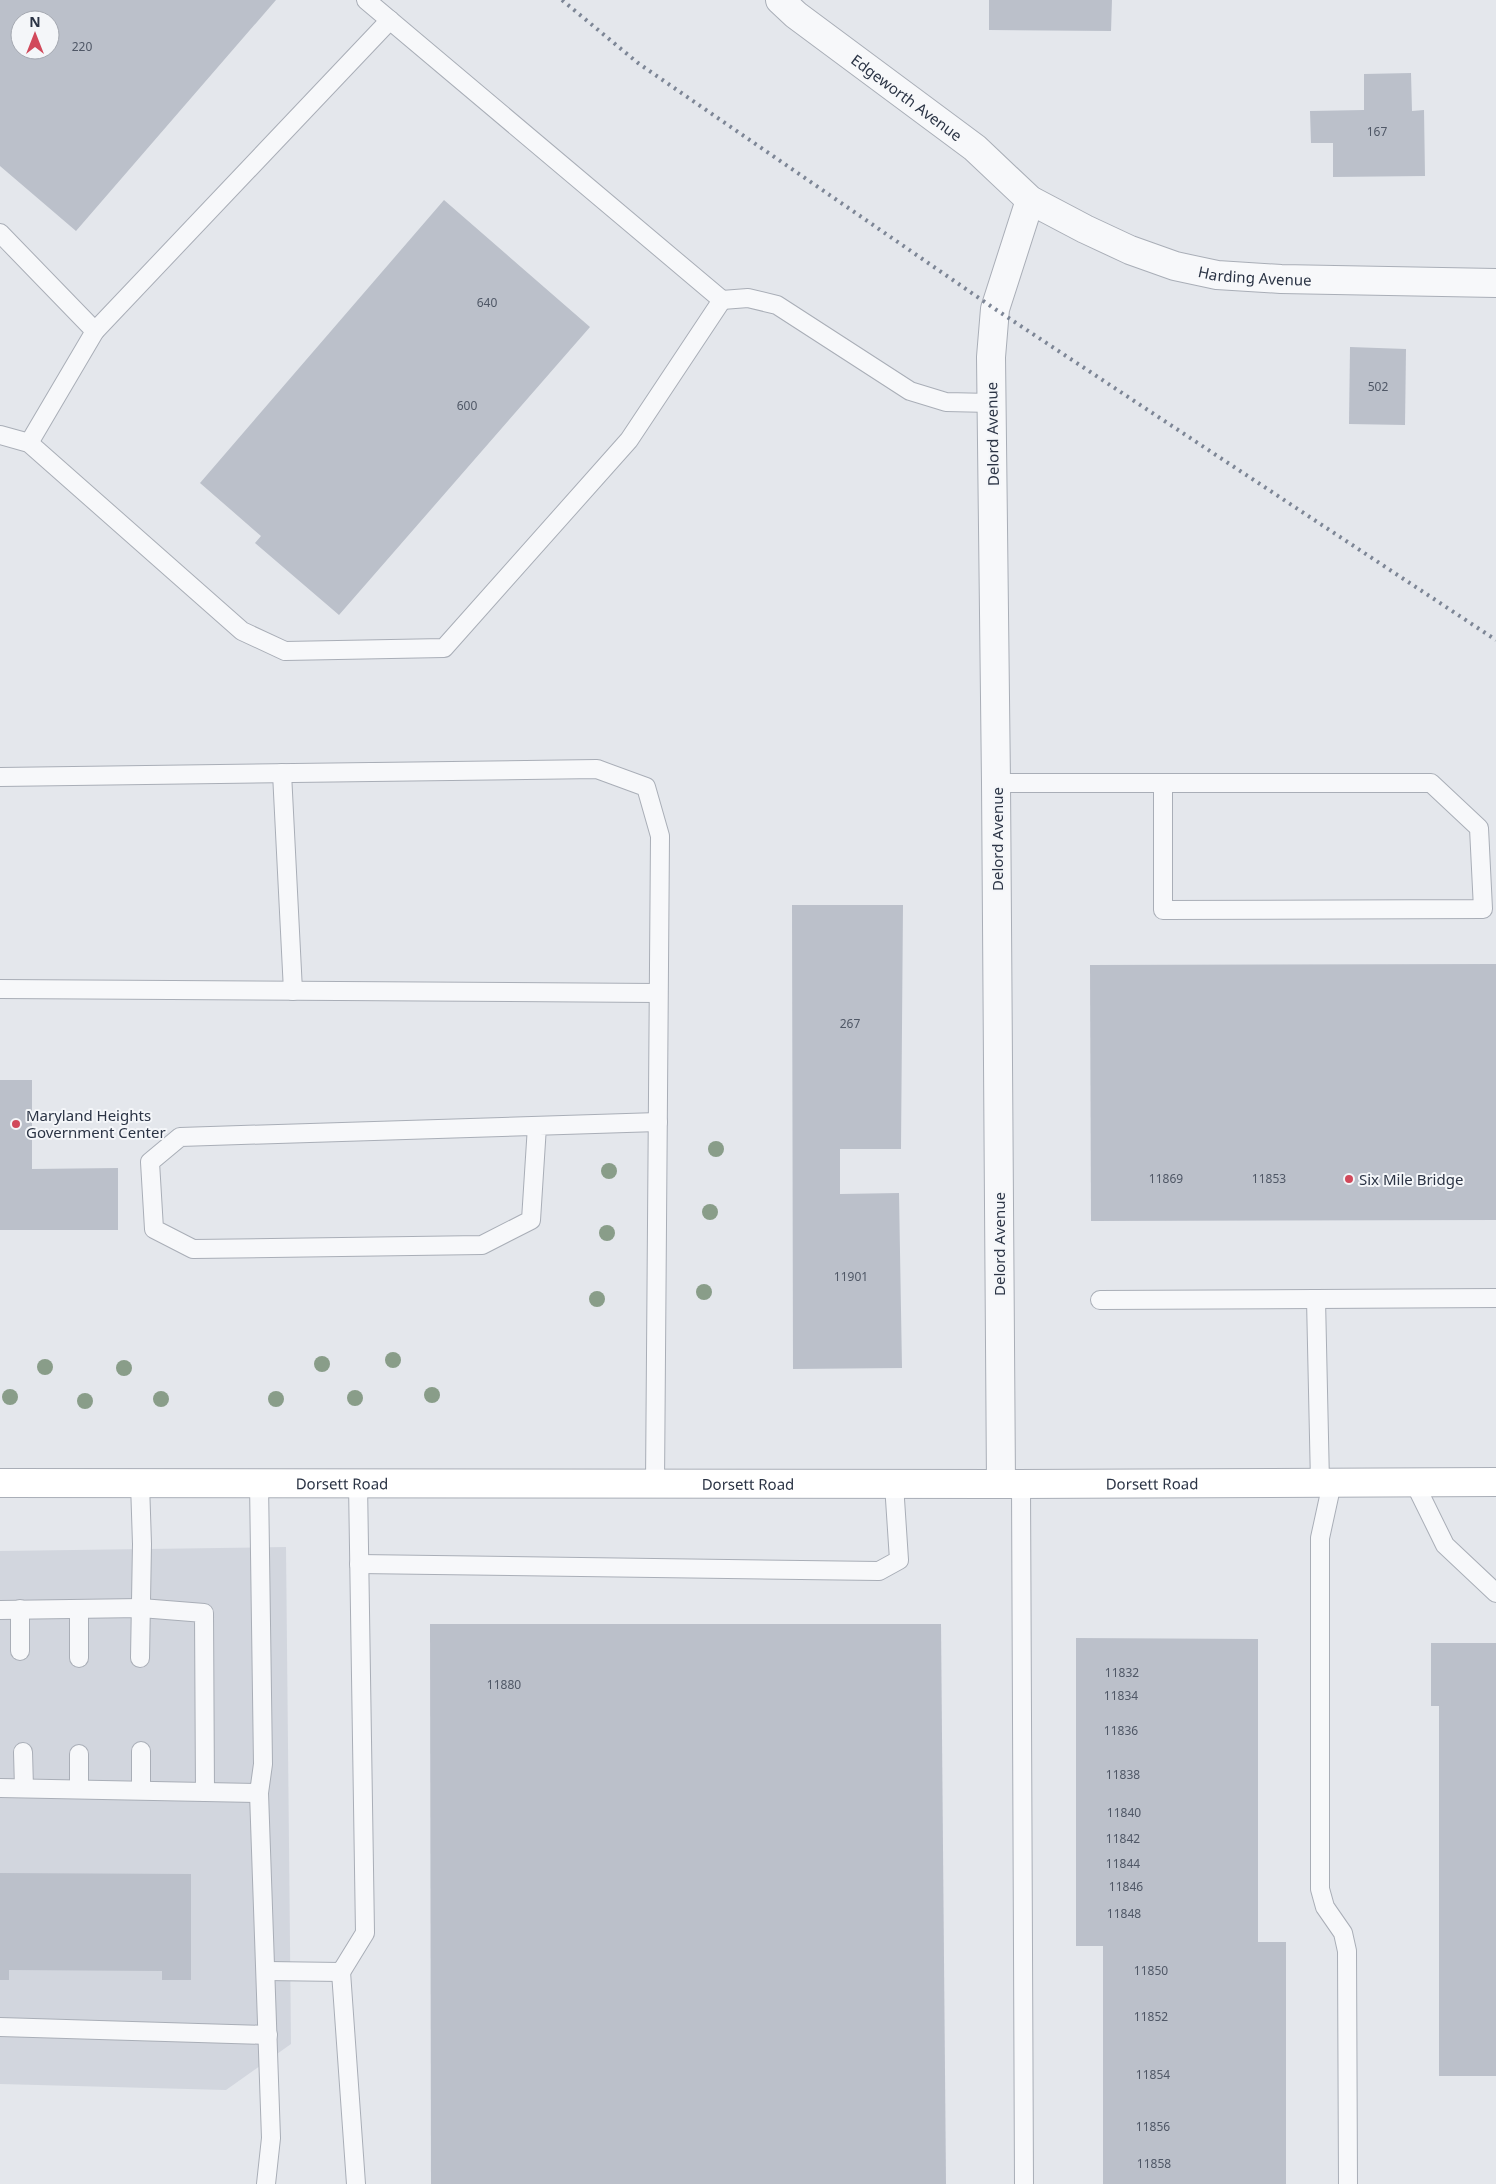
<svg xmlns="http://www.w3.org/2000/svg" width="1496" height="2184" viewBox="0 0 1496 2184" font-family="'Noto Sans',sans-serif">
	<rect width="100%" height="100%" fill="#e4e7ec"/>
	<path fill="#d2d6de" d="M286 1547 291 2044 226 2090 0 2084V1551Z"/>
	<g fill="#bbc0ca" fill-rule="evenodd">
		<path d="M0 0H276L76 231 0 166ZM20 20H50V50H20Z"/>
		<path d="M989 0H1112L1111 31 989 30Z"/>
		<path d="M1411 73 1412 111 1424 110 1425 176 1333 177V143H1311L1310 111 1364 110V74Z"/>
		<path d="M444 200 590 327 339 615 255 543 261 536 200 483Z"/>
		<path d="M1350 347 1406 349 1405 425 1349 424Z"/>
		<path d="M792 905H903L901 1149H840V1194L899 1193 902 1368 793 1369Z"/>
		<path d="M1496 964V1220L1091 1221 1090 965Z"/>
		<path d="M0 1080H32V1169L118 1168V1230H0Z"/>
		<path d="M430 1624H941L946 2184H431Z"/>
		<path d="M1076 1638 1258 1639V1942H1286V2184H1103V1946H1076Z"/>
		<path d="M1431 1643H1496V2076H1439V1706H1431Z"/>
		<path d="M0 1873 191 1874V1980H162V1971L9 1970V1980H0Z"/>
	</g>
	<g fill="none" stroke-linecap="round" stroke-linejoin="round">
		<defs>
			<g id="service">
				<path d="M0 233 95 331 29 443"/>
				<path d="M722 300 748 298 777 305 910 391 946 402 991 403"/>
				<path d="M95 331 390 20"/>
				<path d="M0 435 29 443 242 631 285 651 444 648 629 440 722 300 366 0"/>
				<path d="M282 773 293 991"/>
				<path d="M0 777 597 769 646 787 660 836 655 1484"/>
				<path d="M996 783C1141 783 1286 783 1431 783L1479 828 1483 909 1163 910V783"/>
				<path d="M0 989 658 993"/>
				<path d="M537 1126 531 1220 482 1245 193 1249 154 1229 150 1162 180 1137 658 1122"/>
				<path d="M1316 1299 1320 1483"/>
				<path d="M1100 1300 1496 1298"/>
				<path d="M1414 1482 1445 1545 1496 1593"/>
				<path d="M140 1483 142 1544 140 1658"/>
				<path d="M1332 1483 1320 1538V1889L1325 1907 1343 1933 1347 1951 1348 2184"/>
				<path d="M1021 1484 1024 2184"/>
				<path d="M359 1564 879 1571 899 1560 894 1484"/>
				<path d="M20 1609V1651"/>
				<path d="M79 1609V1658"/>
				<path d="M0 1610 141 1608 204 1613 205 1792"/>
				<path d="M141 1751V1790"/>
				<path d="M23 1752 24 1788"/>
				<path d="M79 1754V1789"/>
				<path d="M0 1788 259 1793 263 1764 259 1483"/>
				<path d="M259 1793 271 2138 266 2184"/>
				<path d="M267 1971 341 1972 365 1933 358 1483"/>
				<path d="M341 1972 356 2184"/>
				<path d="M0 2027 268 2035"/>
			</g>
			<g id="minor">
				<path id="s1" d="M780 0 796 15 975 148 1030 200 1085 229 1130 250 1175 266 1217 275 1281 279 1496 283"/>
				<path d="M1001 1484 996 783 991 357 995 309 1030 200"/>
			</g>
			<g id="secondary">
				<path id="s2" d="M0 1483 1001 1484 1496 1482"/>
			</g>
		</defs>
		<use href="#service" stroke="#a9aeb7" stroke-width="20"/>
		<use href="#minor" stroke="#a9aeb7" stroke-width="30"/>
		<use href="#secondary" stroke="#a9aeb7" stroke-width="30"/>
		<use href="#service" stroke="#f7f8fa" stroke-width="18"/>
		<use href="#minor" stroke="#f7f8fa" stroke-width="28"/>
		<use href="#secondary" stroke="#fff" stroke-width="28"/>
		<path stroke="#7d8696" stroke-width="4" stroke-dasharray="2.5 5" stroke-linecap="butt" d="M562 0 638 63 995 309 1496 640"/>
	</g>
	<g fill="#899d89">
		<circle cx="716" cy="1149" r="8"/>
		<circle cx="609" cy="1171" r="8"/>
		<circle cx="710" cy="1212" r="8"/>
		<circle cx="607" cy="1233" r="8"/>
		<circle cx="704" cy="1292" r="8"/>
		<circle cx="597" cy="1299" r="8"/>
		<circle cx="393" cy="1360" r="8"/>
		<circle cx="322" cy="1364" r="8"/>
		<circle cx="45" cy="1367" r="8"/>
		<circle cx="124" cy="1368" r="8"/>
		<circle cx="432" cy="1395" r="8"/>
		<circle cx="10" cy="1397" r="8"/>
		<circle cx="355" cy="1398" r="8"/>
		<circle cx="161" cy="1399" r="8"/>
		<circle cx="276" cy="1399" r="8"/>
		<circle cx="85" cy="1401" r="8"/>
	</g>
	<g fill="#d1495b" stroke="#f4f6f9" stroke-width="2">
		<circle cx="16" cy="1124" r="5"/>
		<circle cx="1349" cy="1179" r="5"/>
	</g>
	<g text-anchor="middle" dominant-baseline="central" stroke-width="4" stroke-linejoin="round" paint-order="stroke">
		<g font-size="12" fill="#4f5766">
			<text x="82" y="46">220</text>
			<text x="1377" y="131">167</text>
			<text x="487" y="302">640</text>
			<text x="1378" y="386">502</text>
			<text x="467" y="405">600</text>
			<text x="850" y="1023">267</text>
			<text x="1166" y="1178">11869</text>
			<text x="1269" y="1178">11853</text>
			<text x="851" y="1276">11901</text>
			<text x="1122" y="1672">11832</text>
			<text x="504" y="1684">11880</text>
			<text x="1121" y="1695">11834</text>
			<text x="1121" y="1730">11836</text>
			<text x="1123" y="1774">11838</text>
			<text x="1124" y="1812">11840</text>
			<text x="1123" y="1838">11842</text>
			<text x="1123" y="1863">11844</text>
			<text x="1126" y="1886">11846</text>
			<text x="1124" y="1913">11848</text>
			<text x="1151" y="1970">11850</text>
			<text x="1151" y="2016">11852</text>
			<text x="1153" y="2074">11854</text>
			<text x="1153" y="2126">11856</text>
			<text x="1154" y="2163">11858</text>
		</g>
		<g font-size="15" fill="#2b3445" stroke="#f4f6f9">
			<text stroke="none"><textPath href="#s1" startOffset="160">Edgeworth Avenue</textPath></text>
			<text stroke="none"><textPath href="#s1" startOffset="561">Harding Avenue</textPath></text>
			<text transform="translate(992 434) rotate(-91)">Delord Avenue</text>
			<text transform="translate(997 839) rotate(-90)">Delord Avenue</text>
			<text transform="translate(999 1244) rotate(-90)">Delord Avenue</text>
			<text stroke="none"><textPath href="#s2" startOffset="342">Dorsett Road</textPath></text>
			<text stroke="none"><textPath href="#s2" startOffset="1152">Dorsett Road</textPath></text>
			<text stroke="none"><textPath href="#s2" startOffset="748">Dorsett Road</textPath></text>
		</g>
		<g font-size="15" fill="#2b3445" stroke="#f4f6f9" text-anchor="start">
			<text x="26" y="1115">Maryland Heights<tspan x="26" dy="17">Government Center</tspan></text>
			<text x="1359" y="1179">Six Mile Bridge</text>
		</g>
	</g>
	<g transform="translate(35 35)"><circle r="24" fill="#f4f6f9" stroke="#a4a8b1"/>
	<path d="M0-4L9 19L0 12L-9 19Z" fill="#d1495b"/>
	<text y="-8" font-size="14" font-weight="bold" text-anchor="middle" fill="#2b3445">N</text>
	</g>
</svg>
